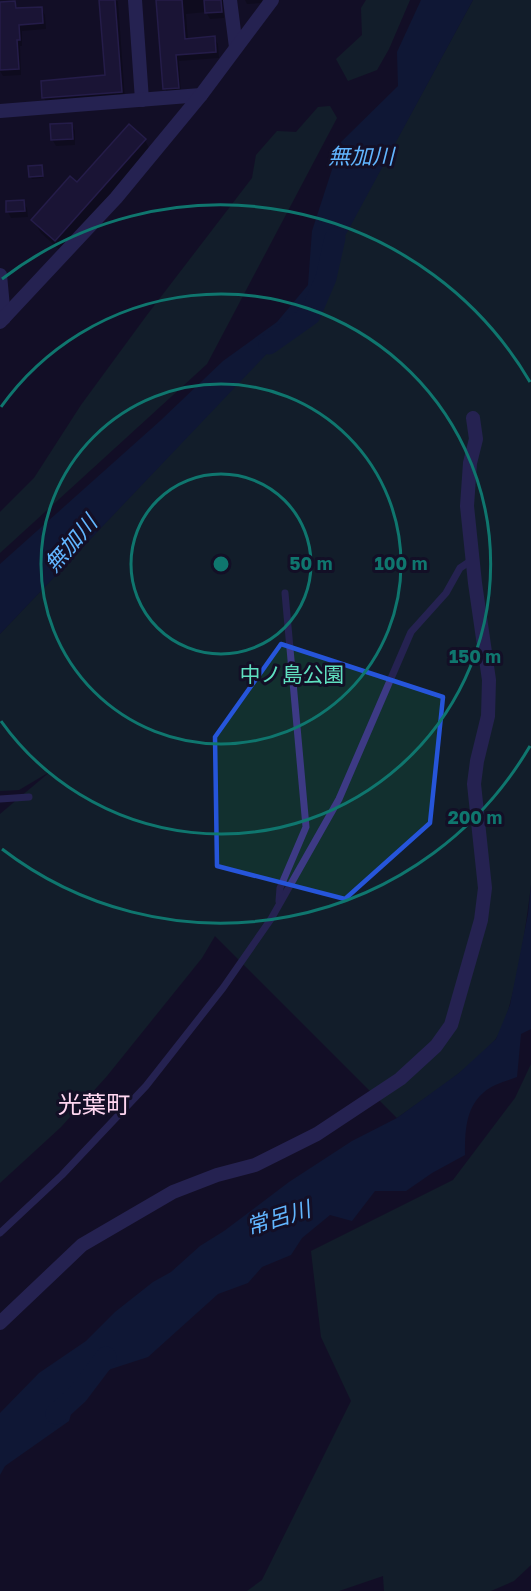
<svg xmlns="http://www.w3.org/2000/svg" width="531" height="1591" viewBox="0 0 531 1591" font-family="'Golos Text','Noto Sans JP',sans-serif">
	<rect width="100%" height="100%" fill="#130f26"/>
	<g fill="#12302f">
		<path d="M366 0H410L389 49 377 70 348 81 336 59 362 35 361 8Z"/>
		<path d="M473 0H531V885C527 918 514 1018 494 1041 467 1071 430 1094 397 1118L215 936 202 958 107 1076 61 1127 0 1183V814L51 771 19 790 0 791V634L299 319Z"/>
		<path d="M330 106 337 118 207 364 0 553V512L34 478 81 405 147 315 252 178 256 155 277 131 296 132 318 107Z"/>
		<path d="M531 1064V1565L514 1581 491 1591H384L383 1576 339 1591H247L262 1580 351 1401 321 1337 311 1251 453 1180 515 1098Z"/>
	</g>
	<g fill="#0c2248">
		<path d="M421 0H473L300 319 0 634V564L160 421 223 361 277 322 308 285 312 231 341 142 398 86 397 52Z"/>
		<path d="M531 885V1029L521 1034 517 1077C507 1081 491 1085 483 1093 465 1109 465 1133 465 1155L432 1173 406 1191H375L352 1221 330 1215 302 1238 291 1255 262 1267 248 1283 218 1294 148 1357 111 1369 80 1383 69 1421 5 1466 0 1475V1413L39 1373 86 1341 115 1312 153 1282 171 1272 200 1246 224 1231 289 1182 352 1141 397 1118 459 1073 496 1039 510 1005 528 914Z"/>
	</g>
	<g fill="#0007">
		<path d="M101 0 118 1 125 100 48 106 44 98 106 76Z"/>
		<path d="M157 0H223L224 18 210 19 206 12 186 14 188 40 214 38 218 44 219 58 179 61 181 94 168 95 165 88Z"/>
		<path d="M245 0H262V3L247 4Z"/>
		<path d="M14 2 18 8H41L45 15 46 29 22 31V46H20L21 75 3 76 0 71V3Z"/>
		<path d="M71 124 75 131V145L56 146 52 139Z"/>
		<path d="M145 140 152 154 63 253 41 233 33 220 77 184Z"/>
		<path d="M41 167 43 178 32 179 30 176Z"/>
		<path d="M23 202 27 208 28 217 11 218 8 212Z"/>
	</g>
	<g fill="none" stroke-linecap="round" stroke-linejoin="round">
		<g stroke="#0c2248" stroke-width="21">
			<path d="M269 344 310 315 326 278 335 238"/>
			<path d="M56 1414 78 1394 106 1357"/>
		</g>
	</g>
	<g fill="#241b47" stroke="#3b2d73" stroke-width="1.5">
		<path d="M99 0H115L122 92 42 98 41 81 105 75Z"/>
		<path d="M156 0H182L185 39 215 36 216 52 176 55 179 88 163 89Z"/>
		<path d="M204 0H221L222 12 205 13Z"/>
		<path d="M15 1 16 8 42 7 43 23 19 25 20 40H17L19 69 0 70V2Z"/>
		<path d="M72 123 73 139 51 140 50 124Z"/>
		<path d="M129 124 146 139 55 241 31 220 70 176 77 182Z"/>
		<path d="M42 165 43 176 29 177 28 166Z"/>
		<path d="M24 200 25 211 6 212V201Z"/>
	</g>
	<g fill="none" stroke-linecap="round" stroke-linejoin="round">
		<g stroke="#3d3a85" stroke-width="7">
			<path d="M0 799 29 797"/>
			<path d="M279 901 280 888 306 827 285 593"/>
			<path d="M0 1233 62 1175 146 1086 223 988 271 919 339 799 411 632 446 593 460 568 472 560"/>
		</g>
		<g stroke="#3d3a85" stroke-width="14">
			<path d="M135 0 142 100"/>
			<path d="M230 0 236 47"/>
			<path d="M0 111 201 95"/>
			<path d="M0 275 4 318"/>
			<path d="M0 322 116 198 201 95 272 0"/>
			<path d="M0 1323 82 1245 173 1192 217 1175 255 1165 317 1134 400 1079 436 1046 451 1025 481 920 485 888 474 784 477 761 488 716 489 680 475 583 467 506 470 463 476 439 473 418"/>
		</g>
	</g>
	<path d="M0 0H531V1591H0ZM281 644 443 697 430 823 345 899 217 866 215 737Z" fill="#130f26" fill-opacity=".55" fill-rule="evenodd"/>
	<path fill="none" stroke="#2655da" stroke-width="4.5" stroke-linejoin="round" d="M281 644 443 697 430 823 345 899 217 866 215 737Z"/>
	<g fill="none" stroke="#0f766e" stroke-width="3">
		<circle cx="221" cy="564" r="90"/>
		<circle cx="221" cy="564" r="180"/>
		<path d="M1 407A270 270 0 1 1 1 721"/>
		<path d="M530 746A359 359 0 0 1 2 849M2 279A359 359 0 0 1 530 382"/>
	</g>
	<g text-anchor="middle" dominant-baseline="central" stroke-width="6" stroke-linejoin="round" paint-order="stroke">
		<g font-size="21" fill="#5fe0c0" stroke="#130f26">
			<text x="292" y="674">中ノ島公園</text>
		</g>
		<g font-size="22" font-style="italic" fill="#62b6ff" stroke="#130f26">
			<text x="361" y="155">無加川</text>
			<text transform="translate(70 543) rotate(-49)">無加川</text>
			<text transform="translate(278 1217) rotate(-17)">常呂川</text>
		</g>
		<g font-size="24" fill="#ffd6f0" stroke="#130f26">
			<text x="94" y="1103">光葉町</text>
		</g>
	</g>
	<circle cx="221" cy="564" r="9" fill="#0f766e" stroke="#130f26" stroke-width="3"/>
	<g font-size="18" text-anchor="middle" font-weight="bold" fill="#0f766e" stroke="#130f26" stroke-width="6" stroke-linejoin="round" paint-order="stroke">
		<text x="311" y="570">50 m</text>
		<text x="401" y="570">100 m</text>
		<text x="475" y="663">150 m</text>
		<text x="475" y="824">200 m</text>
	</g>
</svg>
